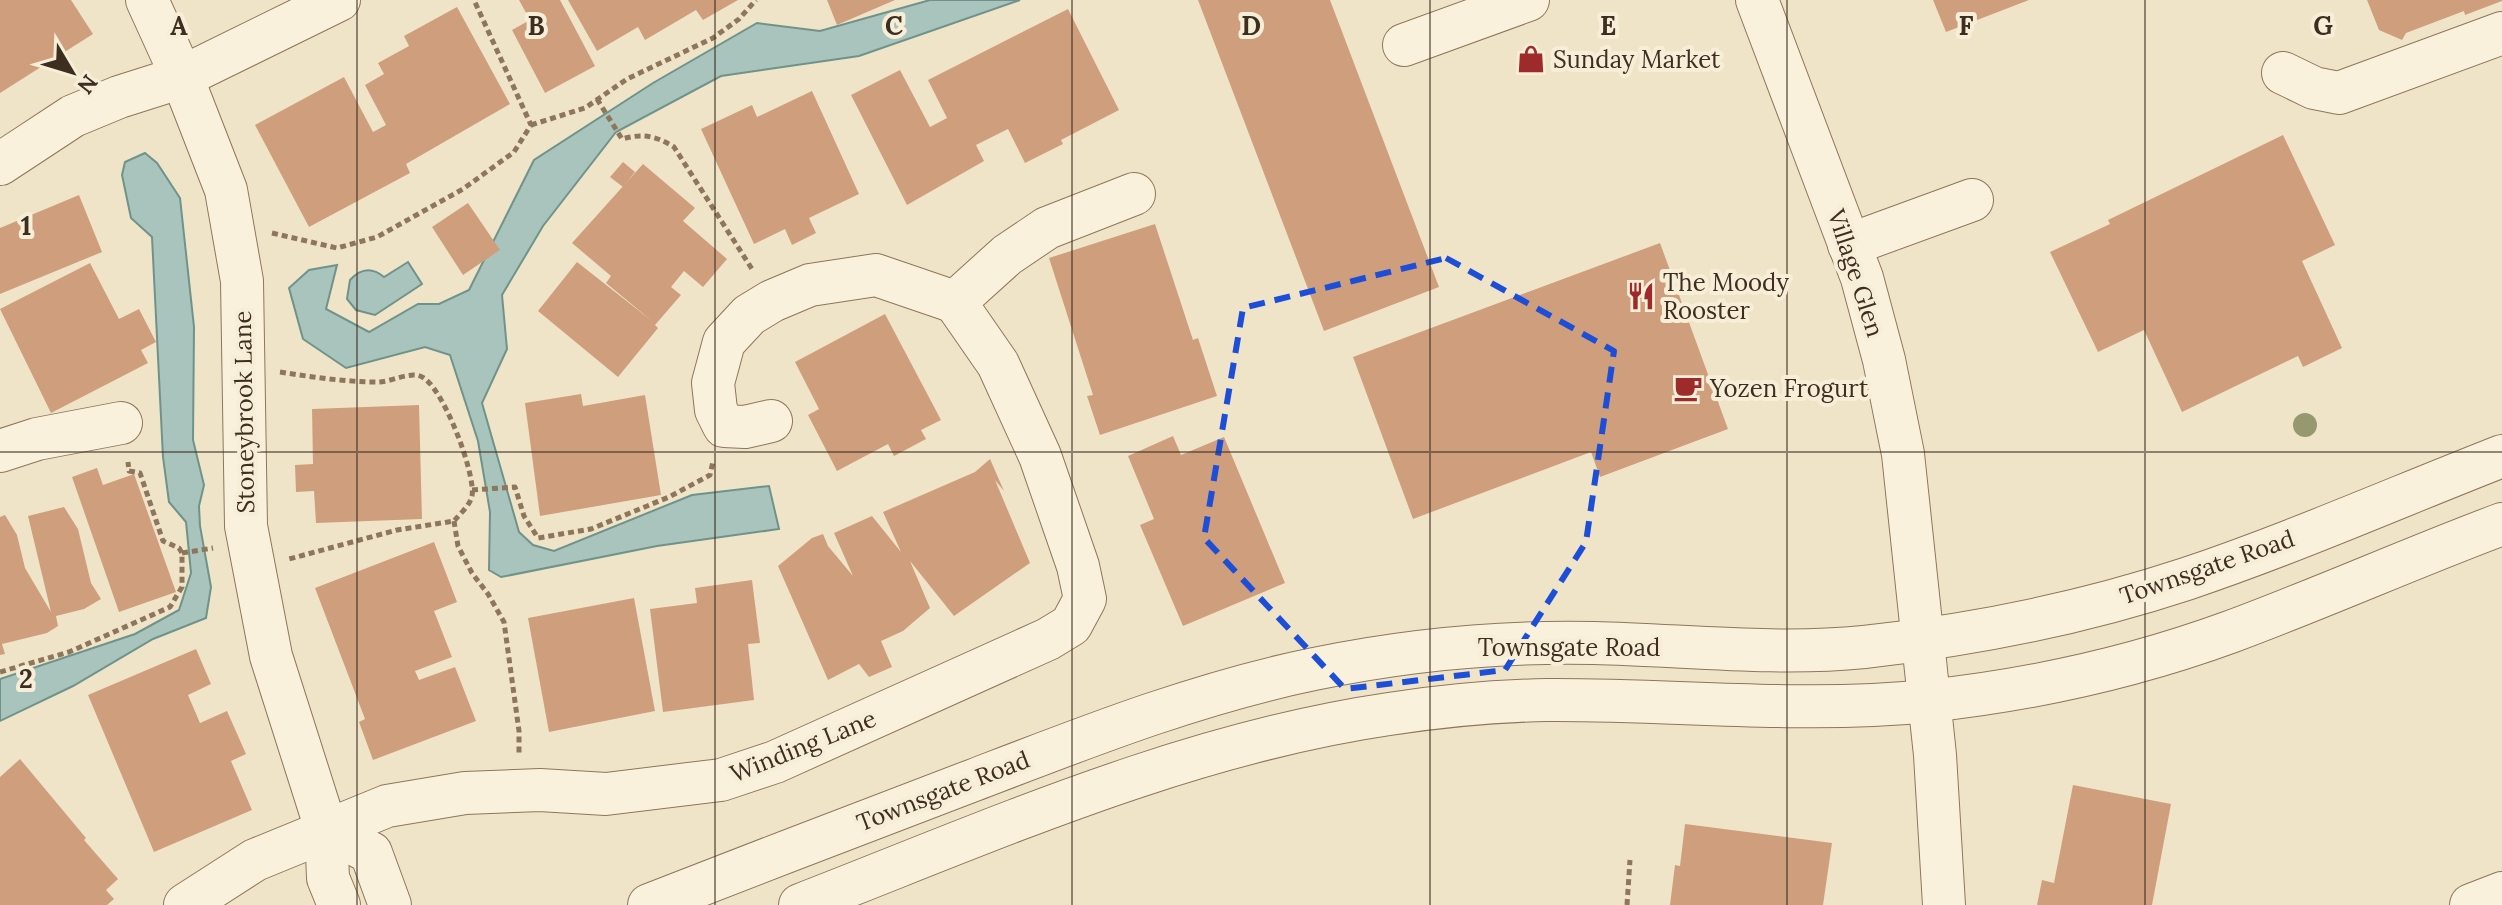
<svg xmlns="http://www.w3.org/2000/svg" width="2502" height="905" viewBox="0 0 2502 905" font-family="Lora,serif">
	<rect width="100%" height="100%" fill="#f0e4c8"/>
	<g fill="#a9c4bc" stroke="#6f938a" stroke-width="2">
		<path d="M930 0H1020L859 56 721 76 616 132 543 226 502 295 507 349 482 403 519 532 533 545 554 551 692 495 769 486 779 529 657 546 501 577 489 570 490 512 478 441 450 355 425 347 346 368 303 339 289 288 309 270 337 265 326 309 369 332 418 304H439L469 290 534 160 653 83 757 23 820 31Z"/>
		<path d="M145 153 157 163 180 198 194 327 193 440 204 485 199 506 200 526 211 587 206 618 153 639 73 686 0 721V679L135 634 179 610 191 573 186 522 169 502 163 457 152 237 131 218 122 175 125 162Z"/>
		<path d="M408 262 422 284 375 315 356 310 347 299 350 280C361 268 372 267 384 277Z"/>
	</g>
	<g fill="#cf9f7d">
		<path d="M0 0H71L93 34 0 93Z"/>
		<path d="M519 0H560L595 66 545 93 512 30 530 20Z"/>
		<path d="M568 0H738L703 20 696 10 645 40 638 27 597 51Z"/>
		<path d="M827 0H895L837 25Z"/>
		<path d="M1198 0H1330L1439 287 1324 331Z"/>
		<path d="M1933 0H2029L1946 32Z"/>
		<path d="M2367 0H2502V1L2465 15 2464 11 2406 33 2402 40 2379 30Z"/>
		<path d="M457 7 510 104 406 164 410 173 309 227 255 125 344 77 373 132 386 125 365 85 384 74 378 63 409 46 404 36Z"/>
		<path d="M1068 9 1119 110 1061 140 1063 144 1025 163 1008 129 976 145 984 161 907 205 851 95 900 70 930 127 947 118 928 80Z"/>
		<path d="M812 91 859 194 809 218 816 233 792 245 785 229 754 244 701 129 752 105 757 117Z"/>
		<path d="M2283 135 2335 245 2302 261 2342 348 2303 367 2298 356 2182 412 2144 330 2098 352 2050 252 2110 224 2108 220Z"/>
		<path d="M623 162 635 172 623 187 610 177Z"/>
		<path d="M643 164 695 208 683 221 727 259 703 287 684 271 671 287 681 295 655 325 658 328 618 377 538 311 577 262 652 321 606 283 611 276 572 243Z"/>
		<path d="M79 195 102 252 0 294V228Z"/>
		<path d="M468 203 500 250 463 275 432 227Z"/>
		<path d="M1155 224 1193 340 1198 338 1217 396 1100 435 1087 396 1093 395 1049 258Z"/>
		<path d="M1660 243 1728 429 1600 477 1591 452 1413 519 1353 357Z"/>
		<path d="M90 263 119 319 139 309 156 342 141 350 148 363 51 413 0 309Z"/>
		<path d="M885 314 941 420 921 430 926 439 894 456 888 444 837 471 808 415 819 409 795 362Z"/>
		<path d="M581 394 583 406 645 395 661 495 540 516 525 403Z"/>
		<path d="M419 405 422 519 316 523 314 491 296 492 295 465 313 464 312 409Z"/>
		<path d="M1173 436 1181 455 1224 437 1285 583 1183 626 1140 525 1154 519 1128 456Z"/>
		<path d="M990 459 1004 491 995 480 1030 563 954 616 910 561 930 608 903 631 881 641 892 667 869 677 859 664 828 680 778 566 812 538 823 534 828 546 853 576 834 533 872 516 901 552 883 512 975 472Z"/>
		<path d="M97 468 103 485 134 474 176 592 119 612 72 477Z"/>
		<path d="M64 507 78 529 91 583 101 599 84 609 56 616 58 626 47 633 2 644 5 654 0 655V517L5 515 17 535 25 568 51 612 28 516Z"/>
		<path d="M434 542 457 602 434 611 452 657 415 671 419 680 455 667 476 721 373 760 359 722 365 719 315 588Z"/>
		<path d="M752 580 760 643 748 644 754 700 663 712 650 609 697 603 695 588Z"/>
		<path d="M634 598 655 711 549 732 528 618Z"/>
		<path d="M196 649 211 684 188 695 200 723 227 711 246 754 231 761 252 810 154 852 88 695Z"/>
		<path d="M20 759 86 838 84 840 118 879 106 890 114 899 107 905H0V777Z"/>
		<path d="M2073 785 2171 804 2152 905H2037L2042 880 2054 883Z"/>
		<path d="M1685 824 1832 843 1823 905H1670L1675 865 1680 866Z"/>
	</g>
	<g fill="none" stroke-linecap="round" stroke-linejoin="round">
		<defs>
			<g id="minor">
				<path d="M147 0 182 77 226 190 242 281 246 526 271 656 326 829 328 878 339 905"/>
				<path d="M1757 0 1862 278 1884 360 1903 454 1935 755 1944 905"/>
				<path d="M1404 45 1528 0"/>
				<path d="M2283 73 2314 88 2339 93 2502 33"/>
				<path d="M0 164 73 116 119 97 182 77 339 0"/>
				<path d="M1849 245 1972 200"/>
				<path d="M771 421 745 427 724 426 716 410 713 383 724 342 749 315 772 301 810 285 876 275 955 302 1007 255 1047 228 1134 194"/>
				<path d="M0 451 37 439 121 423"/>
				<path d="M326 829 371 853 390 905"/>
				<path d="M185 905 255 860 387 806 465 793 540 790 606 794 721 780 775 762 1048 639 1071 625 1085 599 1078 566 1040 456 998 364 955 302"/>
				<path d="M649 905C757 863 866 821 974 780 1086 737 1197 693 1314 669 1406 650 1500 641 1594 643 1683 645 1775 656 1864 647 1973 635 2083 613 2186 579 2293 543 2397 497 2502 456"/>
				<path d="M800 905C991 831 1184 744 1389 714 1441 706 1495 701 1547 700 1674 699 1802 714 1928 701 2030 690 2134 667 2230 632 2322 598 2411 558 2502 524"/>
				<path d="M2471 905 2502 893"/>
			</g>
		</defs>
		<use href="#minor" stroke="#8d765c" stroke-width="44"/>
		<g stroke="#8d765c" stroke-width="5" stroke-dasharray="6 4" stroke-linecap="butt">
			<path d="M597 99 622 139C643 133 656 136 674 147L752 269"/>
			<path d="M531 125 585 108 627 79 713 38 739 19 756 0"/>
			<path d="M272 233 337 248 377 237 463 189 514 152 531 125 474 0"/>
			<path d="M280 372C312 377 345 382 378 382 391 382 408 372 420 376 442 383 476 474 472 496 470 505 460 514 454 521L397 530 289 559"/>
			<path d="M472 490 515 487 524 516 538 538 591 529 669 497 710 475 713 461"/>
			<path d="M454 521 458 546 472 573 488 594 504 622 519 731V754"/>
			<path d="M182 553 213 548"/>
			<path d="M0 672 69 652 170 607 182 587V553L179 548 163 541 140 473 129 471 128 462"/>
			<path d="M1627 905 1630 860"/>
		</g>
		<use href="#minor" stroke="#faf1dc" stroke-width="42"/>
	</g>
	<circle fill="#96986f" cx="2305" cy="425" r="12"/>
	<path fill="none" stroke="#1d4ed8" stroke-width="6" stroke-dasharray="16 10" stroke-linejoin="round" d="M1446 258 1614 351 1586 542 1505 670 1345 689 1204 538 1243 308Z"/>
	<path fill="none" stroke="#3d2e20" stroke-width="2" stroke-opacity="0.55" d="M357 0V905M715 0V905M1072 0V905M1430 0V905M1787 0V905M2145 0V905M0 452H2502"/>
	<defs>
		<symbol id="shop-bare" viewBox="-9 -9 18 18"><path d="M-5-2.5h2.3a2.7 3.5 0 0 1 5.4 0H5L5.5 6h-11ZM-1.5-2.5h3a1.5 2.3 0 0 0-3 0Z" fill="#9e2a2b" stroke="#f7eed8" stroke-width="2.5" paint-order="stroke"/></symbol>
		<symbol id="restaurant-bare" viewBox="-9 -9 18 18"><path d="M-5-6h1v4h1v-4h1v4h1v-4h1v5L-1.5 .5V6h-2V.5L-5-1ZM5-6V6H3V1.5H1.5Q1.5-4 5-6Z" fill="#9e2a2b" stroke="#f7eed8" stroke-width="2.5" paint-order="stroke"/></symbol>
		<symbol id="cafe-bare" viewBox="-9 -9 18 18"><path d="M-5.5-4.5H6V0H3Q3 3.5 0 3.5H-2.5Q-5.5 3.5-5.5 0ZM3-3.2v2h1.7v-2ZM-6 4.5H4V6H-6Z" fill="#9e2a2b" stroke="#f7eed8" stroke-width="2.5" paint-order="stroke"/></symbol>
	</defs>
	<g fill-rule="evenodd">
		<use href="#shop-bare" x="1511" y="39" width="40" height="40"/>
		<use href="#restaurant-bare" x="1621" y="276" width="40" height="40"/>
		<use href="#cafe-bare" x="1668" y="368" width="40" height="40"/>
	</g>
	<g text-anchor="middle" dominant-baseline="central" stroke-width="8" stroke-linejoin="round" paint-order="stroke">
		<g font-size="24" fill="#3d2e20" stroke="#f7eed8" text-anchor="start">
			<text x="1553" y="59">Sunday Market</text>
			<text x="1663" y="282">The Moody<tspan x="1663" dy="28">Rooster</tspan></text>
			<text x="1710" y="388">Yozen Frogurt</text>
		</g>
		<g font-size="24" fill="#3d2e20" stroke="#f7eed8">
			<text transform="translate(1856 273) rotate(72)">Village Glen</text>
			<text transform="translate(244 412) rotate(-91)">Stoneybrook Lane</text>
			<text transform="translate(2207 567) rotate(-19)">Townsgate Road</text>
			<text x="1569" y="647">Townsgate Road</text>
			<text transform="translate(803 746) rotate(-22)">Winding Lane</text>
			<text transform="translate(943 791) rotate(-21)">Townsgate Road</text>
		</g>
	</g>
	<g font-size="26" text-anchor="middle" font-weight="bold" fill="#3d2e20" stroke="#f7eed8" stroke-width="8" stroke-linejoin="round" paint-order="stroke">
		<text x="179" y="35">A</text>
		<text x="536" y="35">B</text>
		<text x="894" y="35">C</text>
		<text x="1251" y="35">D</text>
		<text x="1608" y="35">E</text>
		<text x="1966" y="35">F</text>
		<text x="2323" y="35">G</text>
		<text x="26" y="235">1</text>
		<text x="26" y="688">2</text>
	</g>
	<g transform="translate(72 72) rotate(128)" stroke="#f7eed8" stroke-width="6" paint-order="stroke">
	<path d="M0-6L14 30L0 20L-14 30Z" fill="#3d2e20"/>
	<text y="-12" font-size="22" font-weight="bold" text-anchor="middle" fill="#3d2e20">N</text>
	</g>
</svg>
